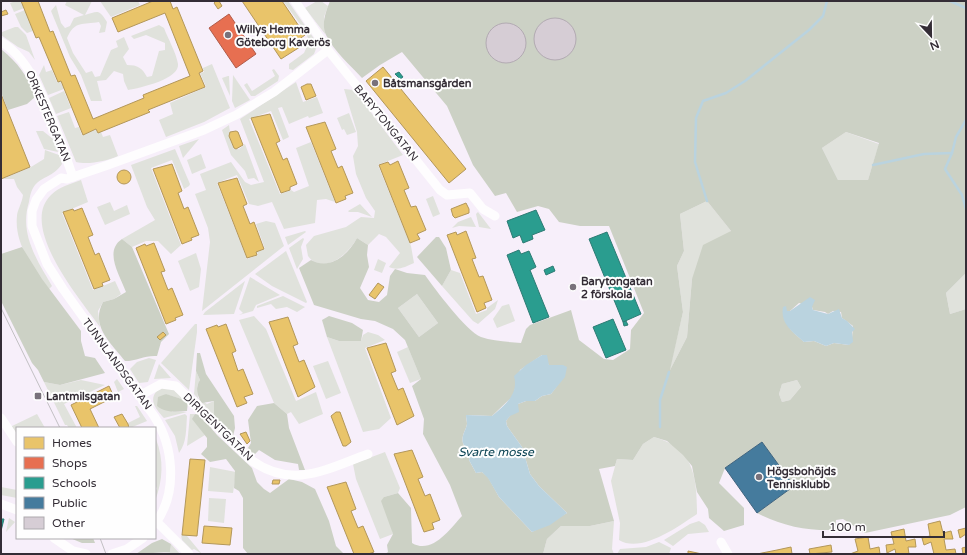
<svg xmlns="http://www.w3.org/2000/svg" width="967" height="555" viewBox="0 0 967 555" font-family="'Varela Round',sans-serif">
	<rect width="100%" height="100%" fill="#f7effa"/>
	<g fill="#e0e2dc">
		<path d="M16 1H21L24 8 14 12 10 3Z"/>
		<path d="M67 1H92L85 15C98 11 99 9 107 22L105 32 99 33 101 26 99 22C83 25 75 20 67 38L73 53 86 73 92 71 95 77 100 76 111 50 118 47 116 41 124 37 129 49 123 57 127 65C138 65 142 68 147 77L152 76 159 51 165 50V43L146 35 134 39 131 36 159 25 164 28C168 39 176 52 178 64 180 79 140 88 128 90L124 81 123 74 114 71 106 80 97 81 102 101H91L81 75 70 57 51 11 56 5 61 23 65 28 70 26 74 18 84 15 65 5Z"/>
		<path d="M100 1H138L140 5 111 17Z"/>
		<path d="M283 1H288L315 40 317 46 314 54 293 70 289 69V64L304 53 309 42 306 32Z"/>
		<path d="M317 1H321L328 6 324 17 325 34 305 8Z"/>
		<path d="M25 10 33 31 27 33 21 27 15 14Z"/>
		<path d="M15 27H18L26 35 35 60 29 52 18 47 1 35V29L2 32Z"/>
		<path d="M212 64 230 108 204 122 166 137 159 120 173 114 170 103 206 87 200 73 204 72 203 68Z"/>
		<path d="M44 65 46 72 52 70 57 82 60 81 64 89 48 95 39 75Z"/>
		<path d="M274 69 279 76 278 81 255 96H251L244 85 247 83 252 91 275 76 272 70Z"/>
		<path d="M233 75 250 100 235 108 232 101Z"/>
		<path d="M228 76H229L230 96 222 78Z"/>
		<path d="M296 82 303 102 317 97 323 113 309 118 308 116 289 124 282 107 278 108 289 137 283 140 271 111 249 119 280 194 291 190 294 192 309 186 296 148 311 142 335 202 326 199 317 200 315 223 284 229 272 202 258 206 249 204 237 175 217 183 247 259 258 255 257 252 265 249 256 224 266 221 275 223 284 246 202 311 210 242 208 228 195 194 206 190 200 174 231 162 245 182 251 185 264 182 240 119Z"/>
		<path d="M344 89 354 90 403 155 378 165 411 246 414 263C405 267 398 271 389 267L400 253 386 237 379 234 368 245 357 238C349 254 323 276 308 256L306 245 314 236 346 227 361 217 374 218 375 211 366 198 356 174 353 156 358 146 357 132Z"/>
		<path d="M64 91 71 108 56 114 49 98Z"/>
		<path d="M69 112 75 128 79 127 82 135 96 130 98 133 101 132 103 137 110 135 118 156C107 161 88 165 76 162L57 116Z"/>
		<path d="M349 113 356 132 347 135 344 129 342 130 337 118Z"/>
		<path d="M229 125 230 132 229 136 234 149H239L245 144 259 182 254 178 248 179 245 171 231 155 222 130Z"/>
		<path d="M36 131H43L53 139 58 152 44 149Z"/>
		<path d="M846 132 879 144 868 180H838L822 148Z"/>
		<path d="M199 139 183 158 179 146Z"/>
		<path d="M175 149 190 184 189 186 184 189 172 160 151 168 181 245 171 254 158 241H146L132 247 122 239 155 220 147 207 131 165Z"/>
		<path d="M45 150 59 155 62 164C53 177 43 176 35 185 31 190 30 196 29 202 19 234 37 260 52 286L49 289C33 269 14 243 17 216 17 211 22 203 23 195L17 187 14 179H2L31 167 44 159Z"/>
		<path d="M201 154 206 168 192 174 187 160Z"/>
		<path d="M81 180 88 202 62 213 93 290 115 281 121 294 114 299 103 302 98 311 100 327C81 300 18 227 51 195 59 187 70 184 81 180Z"/>
		<path d="M433 196 440 214 433 217 426 199Z"/>
		<path d="M707 201 731 231 692 279 687 337 669 372 683 312 677 266 684 251 680 214Z"/>
		<path d="M110 202 114 211 127 205 130 214 105 225 97 207Z"/>
		<path d="M360 204 372 217 358 212H349L348 211Z"/>
		<path d="M478 212 491 229 479 227 476 214Z"/>
		<path d="M471 217 476 227 459 226 452 228 458 222Z"/>
		<path d="M305 231 306 232 288 245 285 237Z"/>
		<path d="M303 238 304 239 301 247 303 259 297 269 289 248Z"/>
		<path d="M286 251 307 302 306 303 272 286 255 274Z"/>
		<path d="M196 253 201 269 199 287 190 291 178 261Z"/>
		<path d="M378 259 386 263 382 273 374 270Z"/>
		<path d="M451 270 460 273 476 314 487 310V308L498 300 495 309 478 324 473 321 442 286Z"/>
		<path d="M966 273V309L950 314 946 293Z"/>
		<path d="M250 277 280 295 256 305 253 311 239 315 243 313 239 309Z"/>
		<path d="M245 281 234 314 203 315 205 312Z"/>
		<path d="M417 294 438 323 419 337 398 308Z"/>
		<path d="M283 296 305 307 297 312 287 307 276 309 271 304 257 308V306Z"/>
		<path d="M509 304 515 321 497 328 493 319 502 306Z"/>
		<path d="M254 316 266 329 296 401 316 392 323 414 299 424 291 412 287 414 274 403 239 320Z"/>
		<path d="M195 324H197V332L189 390 161 363Z"/>
		<path d="M368 332 378 335 385 340 365 348 391 418 379 429 363 432 327 337 339 341H361L363 335Z"/>
		<path d="M408 347 421 379 410 383 397 352Z"/>
		<path d="M149 358 156 360 148 382 139 383 130 369 137 362Z"/>
		<path d="M328 361 341 393 326 399 313 366Z"/>
		<path d="M159 364 171 378 154 379Z"/>
		<path d="M196 371 200 380 197 386 198 398 207 404 214 401V416L194 394Z"/>
		<path d="M117 379 124 389 118 392 114 382Z"/>
		<path d="M81 380 105 385 64 404 77 428H69L67 425H65L44 382 60 385Z"/>
		<path d="M797 380 801 387 790 400 782 402 779 394 782 384Z"/>
		<path d="M160 388H171L188 401 165 394 172 412H187L164 418C155 408 147 398 160 388Z"/>
		<path d="M135 406H137L147 421 130 428 128 423 140 417Z"/>
		<path d="M37 414 45 428H17V436L10 427Z"/>
		<path d="M185 414 187 416C186 429 187 442 179 453L175 436 165 420Z"/>
		<path d="M190 414H195L193 419 205 435 187 446Z"/>
		<path d="M654 437C694 448 697 477 697 514 679 526 641 554 619 540L620 523 611 481 617 459 633 460 643 444Z"/>
		<path d="M156 439C164 460 163 480 155 501V491L157 489 155 483Z"/>
		<path d="M385 452 400 488 398 493 384 497 393 534 380 539 356 479 353 464Z"/>
		<path d="M210 467 236 472 233 493 208 491Z"/>
		<path d="M1 487 17 490V498L1 495Z"/>
		<path d="M209 498 226 499 224 523 208 521Z"/>
		<path d="M9 518 15 522 6 532Z"/>
		<path d="M614 521 612 549 614 554H543L547 539 561 526H590Z"/>
		<path d="M699 521 705 525 709 532 688 534 673 546 664 540 690 524Z"/>
		<path d="M181 535 187 536 202 554 194 549 192 550 182 540Z"/>
		<path d="M659 542 671 548 669 554H617L620 549 646 547Z"/>
		<path d="M171 544 180 554H157L170 552Z"/>
	</g>
	<g fill="#ccd1c5" fill-rule="evenodd">
		<path d="M330 1H966V273L946 293 950 314 966 309V507L950 515 865 533 843 519 836 520 835 530C807 531 782 526 757 513L794 486 762 442 725 468 719 483 744 508V525L724 531 709 518 708 509 697 492 692 466 683 455 667 441 654 437 643 444 633 460 617 459 615 466 599 469 614 521 590 526H561L547 539 543 554H385L388 552 387 545 393 534 381 501 384 497 398 493 411 508 412 543C432 555 450 529 462 516L450 485 423 434 424 419 412 386 421 379 405 340 393 329 375 321 361 319 314 305 299 268 311 260C330 271 349 254 357 238L368 245 367 255 369 267 360 288 368 300 379 302 387 295 390 276 395 269 407 273 425 275C435 289 466 331 481 337 493 341 508 342 521 343L526 329 530 325 571 310 579 340 604 359 613 360 630 349 631 330 644 313 609 226H580L559 222 549 209 538 206 517 212 506 193 495 196 473 165 447 106 402 52 380 65 362 78C350 65 334 51 326 35 321 24 326 11 330 1ZM846 132 879 143 868 180H838L822 148ZM707 201 731 231 703 245 692 279 687 337 670 370 683 312 677 266 684 251 680 214ZM417 294 438 323 419 337 398 308ZM799 303 812 307 813 310 825 312 828 314 833 311 841 312 842 318 853 326 852 338 849 345 834 343 826 346 814 341 804 342C789 328 789 332 787 311H790ZM542 355 549 365 554 366 557 386 551 394 542 396 535 401H526L518 404 506 421 507 426 522 447 530 474 539 486 567 513 532 532 499 497 488 477 482 472 476 473 469 460C472 452 465 450 463 443 461 436 466 430 467 424 467 421 466 418 466 415L492 416 513 396 520 370ZM797 380 801 387 790 400 782 402 779 394 782 384Z"/>
		<path d="M1 49C18 63 28 76 35 97L27 104 8 110 1 92Z"/>
		<path d="M436 237H439L446 248 451 270 442 286 417 257Z"/>
		<path d="M122 239 132 247 169 334 161 342 157 356C145 355 137 361 125 361 111 343 90 326 103 302L114 299 126 292C119 274 104 251 122 239Z"/>
		<path d="M22 247 42 279 81 331V341L85 356 95 358 105 373 60 385 44 382 38 370 32 363 1 301V254Z"/>
		<path d="M329 316 352 323 363 330 361 341H339L327 337 322 320Z"/>
		<path d="M197 353H200L206 374 234 416 235 428 233 436 214 416V401L202 403C197 396 195 387 200 380L196 371Z"/>
		<path d="M166 394 188 401 187 411C177 412 165 413 157 406L158 397Z"/>
		<path d="M274 403 287 414 289 428 305 470H299L298 464 275 460 259 450 254 455 248 448 251 443 248 420 257 406Z"/>
		<path d="M195 414 200 415 217 435 252 468 257 482 264 489 270 493 289 479 302 482 315 489 329 521 336 546 344 554H248L243 548V498L239 491 234 488 235 471 226 459 210 462 201 454 207 447V438L192 419Z"/>
		<path d="M70 538H93L95 543H82Z"/>
		<path d="M162 539 171 544 170 552 136 554 152 543Z"/>
	</g>
	<g fill="#bad3df">
		<path d="M810 297 815 300 812 307 813 310 828 314 839 309 842 318 847 321 855 329 852 332 853 342 849 345 834 343 826 346 814 341 804 342C793 332 780 324 783 307L786 306 787 311H790Z"/>
		<path d="M542 355H547L549 365H563L567 367 565 377 551 394 542 396 535 401H526L518 404 519 412 510 416 506 421 507 426 522 447 530 474 539 486 567 513 550 525 532 532 499 497 488 478 482 472 476 473 469 460C472 452 465 449 463 443 461 436 466 430 467 424 467 421 466 418 466 415L492 416C505 405 519 394 514 376L526 365Z"/>
	</g>
	<g fill="#e9c46a" stroke="#b3975a">
		<path d="M21 1H38L50 32 53 31 71 76 75 75 93 119 144 98 143 95 190 76 165 13 118 32 112 18 153 1H170L173 9 177 7 203 71 199 73 205 87 148 110 150 112 98 133 96 129 83 135 61 81 58 82 39 37 36 38Z"/>
		<path d="M216 1H219L222 6 218 9 214 3Z"/>
		<path d="M242 1H282L305 35 301 38 302 44 300 47 281 59Z"/>
		<path d="M6 10 8 14 1 16V12Z"/>
		<path d="M383 67 466 169 449 183 366 81Z"/>
		<path d="M307 84H311L316 96 306 100 301 87Z"/>
		<path d="M1 94 30 167 1 179Z"/>
		<path d="M270 114 280 141 276 143 283 160 287 158 297 184 290 187V190L281 193 251 118Z"/>
		<path d="M325 122 336 149 331 151 338 168 342 166 353 193 345 196 346 199 336 203 306 127Z"/>
		<path d="M236 131 238 132 243 145 236 149 234 148 229 136 230 132Z"/>
		<path d="M398 161 409 188 404 190 411 207 416 206 426 230 417 234 420 239 410 243 379 165 388 162 390 165Z"/>
		<path d="M172 164 182 191 178 193 184 209 188 207 199 235 191 238 192 240 182 244 153 169Z"/>
		<circle cx="124" cy="177" r="7"/>
		<path d="M237 178 247 204 243 206 250 224 254 222 264 249 256 252 257 255 247 258 218 183Z"/>
		<path d="M466 203 469 209V213L455 218 453 216 451 209Z"/>
		<path d="M82 208 93 235 88 237 95 255 99 253 110 280 102 283 103 286 94 289 63 212 73 209 74 211Z"/>
		<path d="M466 231 476 258 472 259 479 277 483 276 492 300 484 303 486 308 477 312 447 235 456 232 457 235Z"/>
		<path d="M154 243 165 271 161 272 168 290 172 288 183 315 175 318 176 320 166 324 136 248 145 244 146 246Z"/>
		<path d="M378 283 384 287 375 299 369 295Z"/>
		<path d="M288 317 298 344 293 346 299 362 304 360 315 387 298 397 269 322Z"/>
		<path d="M226 324 236 351 232 353 238 371 243 369 253 394 244 397 247 403 237 407 206 329 217 325 218 327Z"/>
		<path d="M163 332 166 335 160 340 157 337Z"/>
		<path d="M386 343 396 371 391 373 398 390 403 388 414 416 397 425 367 348Z"/>
		<path d="M109 386 114 397 90 409 99 428H82L71 405Z"/>
		<path d="M336 412H340L351 442 346 446H343L331 416Z"/>
		<path d="M122 414 128 424 129 428H120L114 417Z"/>
		<path d="M246 432 250 441 247 444 240 434Z"/>
		<path d="M412 450 423 477 418 479 425 496 430 494 440 520 432 523 434 529 424 532 394 454Z"/>
		<path d="M190 459 205 460 197 536 182 535Z"/>
		<path d="M273 480H280L279 484H272Z"/>
		<path d="M346 482 356 509 351 511 358 528 363 526 374 552 368 554H354L327 487Z"/>
		<path d="M940 521 943 533 951 531 953 539H944L946 550 955 549 956 554H932H934L931 542 924 545 922 538 930 536 928 524Z"/>
		<path d="M204 526 232 528 230 545 202 543Z"/>
		<path d="M966 528V534L960 538 958 530Z"/>
		<path d="M904 529 906 541 915 539 916 547H908L909 554H896L895 549 887 553 886 545 894 544 891 532Z"/>
		<path d="M868 537 870 549 879 547 880 554H850L858 551 855 539Z"/>
		<path d="M831 545 832 552 810 554 809 549Z"/>
		<path d="M791 547 792 554H757L777 550Z"/>
		<path d="M966 547V554H963L962 548Z"/>
		<path d="M688 551 702 554H688Z"/>
	</g>
	<path fill="#e76f51" stroke="#b15b49" d="M229 14 256 54 236 68 209 28Z"/>
	<g fill="#2a9d8f" stroke="#2d7b74">
		<path d="M399 72 403 77 400 79 395 74Z"/>
		<path d="M536 210 545 230 532 235 533 239 523 243 520 235 513 238 507 221Z"/>
		<path d="M607 232 641 314 623 322 589 239Z"/>
		<path d="M519 250 521 254 529 251 536 267 530 270 549 317 533 323 507 255Z"/>
		<path d="M553 266 555 271 546 275 544 270Z"/>
		<path d="M613 319 626 350 606 358 593 327Z"/>
		<path d="M626 321 628 325 624 326 623 322Z"/>
		<path d="M1 519H4L1 531Z"/>
	</g>
	<path fill="#457b9d" stroke="#40647e" d="M762 442 794 486 757 513 725 468Z"/>
	<g fill="none" stroke-linecap="round" stroke-linejoin="round">
		<g stroke="#bad3df" stroke-width="2.5">
			<path d="M950 1 966 8"/>
			<path d="M966 120 956 137 952 153 945 169 962 195 966 209"/>
			<path d="M873 165 924 154 952 153"/>
			<path d="M707 201 695 162 696 118 703 101 726 93 745 81 809 30 823 16 827 1"/>
			<path d="M660 427V400L669 372"/>
		</g>
	</g>
	<g fill="#d6cdd5" stroke="#b2aab2">
		<circle cx="555" cy="39" r="21"/>
		<circle cx="506" cy="43" r="20"/>
	</g>
	<g fill="none" stroke-linecap="round" stroke-linejoin="round">
		<g stroke="#fefdfe" stroke-width="9">
			<path d="M295 1 328 50 440 190 447 195 470 193 483 209 495 216"/>
			<path d="M1 42C38 62 59 139 73 177"/>
			<path d="M139 396 161 384 176 386 251 460C292 490 327 469 368 454"/>
			<path d="M1 418 17 442"/>
			<path d="M1 504 17 510"/>
			<path d="M157 522 189 554"/>
			<path d="M155 524C178 493 174 447 154 416L63 289 47 264 32 226V211L36 200 44 189 61 178 67 179 108 165 204 130 236 115 274 92 328 50"/>
			<path d="M54 538 73 551 86 554"/>
			<path d="M721 542 728 554"/>
			<path d="M112 554 127 549 143 538"/>
		</g>
		<g stroke="#c2c0c3" stroke-width="1">
			<path d="M1 308 60 428"/>
			<path d="M100 538 106 554"/>
		</g>
	</g>
	<g fill="#78717b" stroke="#fefefe" stroke-width="1.5">
		<circle cx="228" cy="35" r="4"/>
		<circle cx="375" cy="83" r="4"/>
		<circle cx="573" cy="287" r="4"/>
		<rect x="34" y="392" width="8" height="8" rx="2"/>
		<circle cx="759" cy="477" r="4"/>
	</g>
	<g text-anchor="middle" dominant-baseline="central" stroke-width="4" stroke-linejoin="round" paint-order="stroke">
		<g font-size="11" font-weight="bold" fill="#342d36" stroke="#fefefe" text-anchor="start">
			<text x="236" y="29">Willys Hemma<tspan x="236" dy="13">Göteborg Kaverös</tspan></text>
			<text x="383" y="83">Båtsmansgården</text>
			<text x="581" y="281">Barytongatan<tspan x="581" dy="13">2 förskola</tspan></text>
			<text x="46" y="396">Lantmilsgatan</text>
			<text x="767" y="471">Högsbohöjds<tspan x="767" dy="13">Tennisklubb</tspan></text>
		</g>
		<g font-size="11" fill="#342d36" stroke="#fefefe">
			<text transform="translate(48 116) rotate(67)">ORKESTERGATAN</text>
			<text transform="translate(386 123) rotate(51)">BARYTONGATAN</text>
			<text transform="translate(117 364) rotate(54)">TUNNLANDSGATAN</text>
			<text transform="translate(218 427) rotate(44)">DIRIGENTGATAN</text>
		</g>
		<g font-size="12" font-style="italic" fill="#0a4353" stroke="#fefefe">
			<text x="496" y="452">Svarte mosse</text>
		</g>
	</g>
	<rect width="967" height="555" fill="none" stroke="#342d36" stroke-width="4"/>
	<rect x="16" y="427" width="140" height="112" fill="#fefefe" stroke="#adaaae"/>
	<rect x="24" y="437" width="20" height="12" fill="#e9c46a" stroke="#adaaae"/>
	<text x="52" y="447" font-size="12" fill="#342d36">Homes</text>
	<rect x="24" y="457" width="20" height="12" fill="#e76f51" stroke="#adaaae"/>
	<text x="52" y="467" font-size="12" fill="#342d36">Shops</text>
	<rect x="24" y="477" width="20" height="12" fill="#2a9d8f" stroke="#adaaae"/>
	<text x="52" y="487" font-size="12" fill="#342d36">Schools</text>
	<rect x="24" y="497" width="20" height="12" fill="#457b9d" stroke="#adaaae"/>
	<text x="52" y="507" font-size="12" fill="#342d36">Public</text>
	<rect x="24" y="517" width="20" height="12" fill="#d6cdd5" stroke="#adaaae"/>
	<text x="52" y="527" font-size="12" fill="#342d36">Other</text>
	<g transform="translate(931 36) rotate(158)" stroke="#fefefe" stroke-width="3" paint-order="stroke">
	<path d="M0-3L7 15L0 10L-7 15Z" fill="#342d36"/>
	<text y="-6" font-size="11" font-weight="bold" text-anchor="middle" fill="#342d36">N</text>
	</g>
	<path d="M823 531v6h121v-6" fill="none" stroke="#342d36" stroke-width="2"/>
	<text x="829" y="531" font-size="12" fill="#342d36" stroke="#fefefe" stroke-width="3" paint-order="stroke">100 m</text>
</svg>
